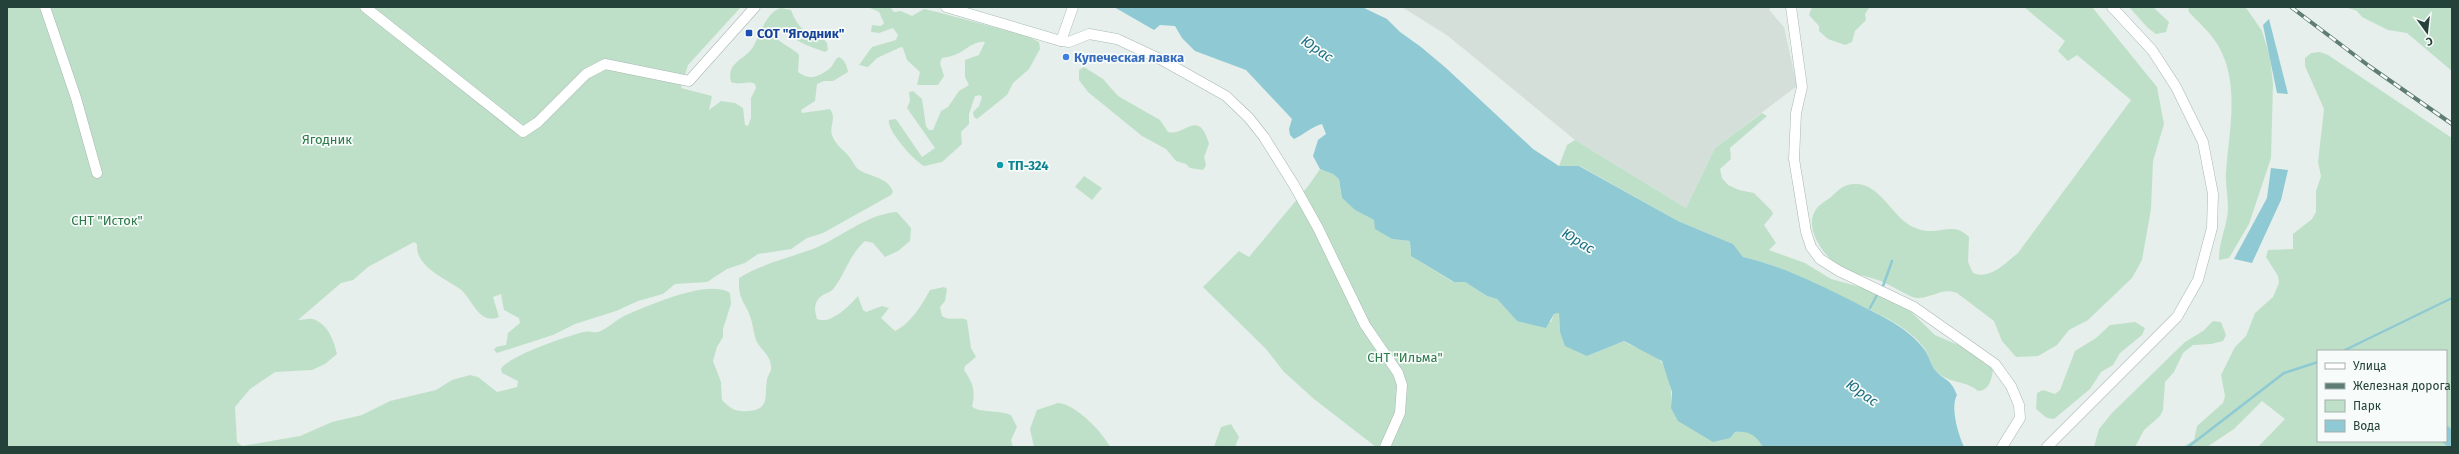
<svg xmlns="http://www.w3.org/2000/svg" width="2459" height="454" viewBox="0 0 2459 454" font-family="'Fira Sans',sans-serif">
	<rect width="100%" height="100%" fill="#e6efeb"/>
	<path fill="#d4dfda" d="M1402 7H1771L1769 10 1784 27 1797 86 1715 148 1686 208 1575 140 1448 36Z"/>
	<g fill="#bfe0c8" fill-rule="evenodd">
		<path d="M7 7H741L688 65 681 88 712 96 709 110 721 101 735 103 743 108 745 125 748 126 751 118V98L756 88 755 84C748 80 739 86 731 82 726 62 745 60 753 47 760 35 766 12 781 8L791 10C796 24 804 35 821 36L827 43 828 50 825 52C809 46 794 42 783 28H775C770 41 793 47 799 55L798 72C810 81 818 77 829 69 834 66 833 60 839 57 845 60 847 66 848 72L833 81H824L817 84 815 101 801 110 802 113 830 109C837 118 829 126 832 135 836 145 840 147 847 154 851 158 853 163 856 167 864 177 888 175 893 192L891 195 823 233 807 238 791 249 758 254 745 263 727 269 707 282 675 284 663 294 638 301 616 311 575 324 553 335 497 353 494 350 496 347 506 345 508 333 520 323 519 318 504 310 501 294 493 297 499 317C479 326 472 298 460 289 445 278 415 267 417 244L414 242 368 267 353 280 341 283 298 320C302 320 309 318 313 319 328 324 334 341 337 354L325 364 312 370 275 372 250 389 235 407 237 442 242 446 300 436 332 422 362 415 390 401 436 390 452 380 470 375 478 377 497 392 517 387 518 381 502 373 501 369C508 356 568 336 583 332 589 330 595 334 601 331 609 327 616 320 624 316 647 306 709 278 730 293L731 304 723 329V337L717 347 713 361 721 382 722 400C731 409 735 412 748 411 771 409 764 396 767 380 768 374 772 372 771 366 770 355 762 351 757 342 754 336 753 326 751 319 745 300 738 302 739 278 761 264 788 258 813 249 841 238 866 214 897 212L911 228 910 241 898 251 885 257 873 243 865 241C850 254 846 272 834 288 830 294 821 293 817 301 814 307 815 312 817 319 831 325 849 306 858 296L863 310 866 312 882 306 889 308 881 318 895 331C910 324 922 305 930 290L944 287 947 289 945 301 940 307 942 316C951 322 959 316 967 320L971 348 976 357 965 366 964 370C973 383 976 391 972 406 976 413 1001 410 1011 415L1017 427 1011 440 1013 447H7Z"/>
		<path d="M868 7H890L894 12 901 11 912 16 924 9 937 12 1027 36 1039 42 1040 49 1029 69 1013 83 1007 95 977 119 974 117 973 112 979 106 982 97 980 95 975 96 969 114V124L961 132 962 144 942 162 924 166C915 162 886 130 889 120L896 119 922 157 935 148 907 108 910 101 909 92 913 91 922 99 926 126 929 130H933L941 111 948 107 959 91 969 85 965 77V60L979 55 985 42C975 40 966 50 957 54 953 56 947 57 942 58L940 63 944 76 938 85H917L920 72 907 60 903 48 901 47 877 58 868 67 859 65 872 47 896 40 898 35 893 28 879 33 871 32 872 25 881 26 884 23 879 12Z"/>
		<path d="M1812 7H1869V8L1865 14 1866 20 1855 31 1852 42 1845 45 1828 39 1819 31V26L1809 15Z"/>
		<path d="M2024 7H2092L2157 87 2164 124 2153 161 2151 209 2142 260 2132 278 2088 320 2069 330 2057 345 2038 356 2016 357 2002 341 1994 321 1957 293C1942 287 1931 299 1916 298 1911 297 1907 294 1902 292 1893 287 1884 282 1875 279 1862 275 1849 273 1838 266 1824 255 1804 229 1815 211 1818 205 1826 201 1831 197 1839 189 1845 183 1857 184 1881 185 1893 218 1913 227 1938 239 1951 219 1969 237L1968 262 1973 273C1991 280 2005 263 2018 253L2131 100 2077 55 2068 61 2058 51 2065 41Z"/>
		<path d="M2129 7H2153L2169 22 2166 32 2156 34 2148 28Z"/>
		<path d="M2188 7H2244L2247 9 2262 31 2270 57 2273 84 2271 158 2249 224 2229 258 2219 260C2219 244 2224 233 2227 218 2230 203 2225 187 2226 172 2229 131 2240 85 2219 47 2212 34 2199 23 2189 12Z"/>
		<path d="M2345 7H2452V71L2407 33 2388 30 2362 17 2357 11Z"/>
		<path d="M2320 52 2328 55 2452 138V447H2258L2285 419 2262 401 2234 429 2207 447H2183L2194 440 2197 426 2223 403 2225 396 2221 375 2235 347 2246 336 2255 313 2273 297 2279 283 2278 276 2266 257 2268 250 2293 249V234L2312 219 2316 212V191L2321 176 2318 162 2324 109 2305 66V58L2311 53ZM2318 351H2446V441H2318Z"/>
		<path d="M1084 67 1103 79 1118 96 1160 120 1168 132C1184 137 1199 107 1209 144L1204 157 1206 165 1203 170 1190 168 1186 164 1176 161 1166 149 1142 136 1088 92 1079 80V70Z"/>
		<path d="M1762 113 1767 116 1730 148 1731 159 1720 169 1722 178 1728 185 1739 190 1754 193 1772 211 1773 214 1764 225 1776 243 1769 250 1805 263 1831 279 1871 290 1908 309 1935 335 1963 347 1988 363 1993 369C1992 379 1989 391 1978 391 1966 380 1948 384 1936 371 1930 365 1929 355 1925 349 1909 327 1881 315 1857 304 1819 287 1784 266 1743 257L1733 244 1678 221 1580 166H1559L1567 145 1575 140 1686 208 1715 148Z"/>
		<path d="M1320 169 1333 174 1339 179 1342 198 1355 210 1374 220 1392 239 1410 241 1411 256 1453 282H1465L1487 296 1497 299 1517 321 1551 322 1554 314 1559 313 1560 332 1587 356 1624 341C1632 347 1639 348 1647 351 1670 361 1672 386 1671 408L1735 432 1747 431 1755 436 1763 447H1376L1314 399 1284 372 1266 349 1203 287 1239 251 1249 257 1309 185Z"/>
		<path d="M1084 176 1102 188 1092 200 1075 187Z"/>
		<path d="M2213 321 2221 322 2226 335 2223 341 2211 344 2193 345 2183 353 2174 372 2165 382 2163 410 2160 416 2144 430 2135 447H2094L2099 429 2112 413 2185 342 2203 331Z"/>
		<path d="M2135 322 2145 328 2142 335 2120 353 2113 365 2101 372 2090 389 2054 419 2047 418 2036 409 2037 393 2043 390 2055 394 2060 390 2075 351 2096 338 2110 325Z"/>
		<path d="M1058 403C1076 404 1102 432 1110 447H1034L1030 429 1037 410Z"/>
		<path d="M1231 424 1239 437 1235 447H1214L1221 427Z"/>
	</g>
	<g fill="#8ec9d4">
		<path d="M1114 7H1362L1387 19 1400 32 1421 47 1446 68 1533 149 1559 166H1579L1678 221 1733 244 1743 257C1782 266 1820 285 1856 303 1881 316 1906 326 1924 349 1929 355 1930 364 1935 370 1945 382 1950 377 1957 395 1950 407 1958 434 1964 447H1763C1755 435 1750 431 1735 432L1730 438 1713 442 1678 421 1671 408 1672 392 1662 361 1624 341 1587 356 1565 346 1560 332 1559 313 1554 314 1546 328 1517 321 1497 299 1487 296 1465 282H1454L1411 256 1410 241 1392 239 1375 229 1374 220 1355 210 1342 198 1339 179 1333 174 1320 169 1313 156 1318 140 1326 134 1322 124C1311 127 1305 134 1294 139L1290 135 1289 129 1292 119 1246 70 1195 51 1182 38 1175 26 1160 25 1154 30Z"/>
		<path d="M2269 19 2288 94 2277 93 2263 25Z"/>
		<path d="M2271 168 2288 170 2281 200 2252 263 2234 259 2267 198Z"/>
		<path d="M2446 424 2452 430V447H2448L2441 441H2446Z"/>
	</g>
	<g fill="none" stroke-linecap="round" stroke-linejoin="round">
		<g stroke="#8ec9d4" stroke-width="2.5">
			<path d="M1883 286 1892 261"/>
			<path d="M1870 308 1877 295"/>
			<path d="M2343 351 2452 298"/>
			<path d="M2188 447 2284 373 2318 362"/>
		</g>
		<defs>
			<g id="street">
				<path d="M45 7 76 98 97 173"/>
				<path d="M365 7 523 132 538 122 586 74 605 64 689 81 755 7"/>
				<path d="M946 7 1061 41 1069 42 1089 34 1117 39 1162 60 1226 96 1249 118 1264 137 1294 185 1318 228 1365 325 1398 373 1402 385 1400 413 1385 447"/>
				<path d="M1791 7 1802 87 1796 113 1794 159 1806 232 1811 247 1820 259 1839 271 1914 307 1995 364 2011 386 2019 405 2020 418 2002 447"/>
				<path d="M1061 41 1073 7"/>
				<path d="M2047 447 2177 317 2198 280 2212 228 2213 194 2203 142 2176 87 2152 50 2112 7"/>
			</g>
		</defs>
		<use href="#street" stroke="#a8b8b2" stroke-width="11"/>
		<use href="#street" stroke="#fff" stroke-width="10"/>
		<defs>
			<path id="rail" d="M2291 7 2369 66 2452 124"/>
		</defs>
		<use href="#rail" stroke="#5f7d75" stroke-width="4"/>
		<use href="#rail" stroke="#f7fbf9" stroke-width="2.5" stroke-dasharray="8" stroke-linecap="butt"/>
	</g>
	<rect fill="#1a4fb4" stroke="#f7fbf9" stroke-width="1.5" x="745" y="29" width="8" height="8" rx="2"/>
	<circle fill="#3f7fe0" stroke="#f7fbf9" stroke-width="1.5" cx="1066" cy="57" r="4"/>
	<circle fill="#0f9aa8" stroke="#f7fbf9" stroke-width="1.5" cx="1000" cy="165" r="4"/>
	<g text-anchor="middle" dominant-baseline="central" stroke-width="3.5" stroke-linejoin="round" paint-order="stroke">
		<g font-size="13" font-weight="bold" fill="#164399" stroke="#f7fbf9" text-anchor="start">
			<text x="757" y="33">СОТ "Ягодник"</text>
		</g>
		<g font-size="13" font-weight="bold" fill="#366cbe" stroke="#f7fbf9" text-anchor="start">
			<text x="1074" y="57">Купеческая лавка</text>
		</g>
		<g font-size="13" fill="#2d7a4b" stroke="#f7fbf9">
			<text x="327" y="139">Ягодник</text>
			<text x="107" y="220">СНТ "Исток"</text>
			<text x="1405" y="357">СНТ "Ильма"</text>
		</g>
		<g font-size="13" font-weight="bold" fill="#0d838f" stroke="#f7fbf9" text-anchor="start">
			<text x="1008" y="165">ТП-324</text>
		</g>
		<g font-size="14" font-style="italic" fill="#1c6f80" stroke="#f7fbf9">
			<text transform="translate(1317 49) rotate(34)">Юрас</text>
			<text transform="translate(1578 241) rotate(31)">Юрас</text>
			<text transform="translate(1862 393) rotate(35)">Юрас</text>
		</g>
	</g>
	<rect width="2459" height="454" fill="none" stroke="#24423a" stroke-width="16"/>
	<rect x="2317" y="350" width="130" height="92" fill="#f7fbf9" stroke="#a3b1ad"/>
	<rect x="2325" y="363" width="20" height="6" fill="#ffffff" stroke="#a3b1ad"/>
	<text x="2353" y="370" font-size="12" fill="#24423a">Улица</text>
	<rect x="2325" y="383" width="20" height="6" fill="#5f7d75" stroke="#a3b1ad"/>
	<text x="2353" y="390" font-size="12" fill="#24423a">Железная дорога</text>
	<rect x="2325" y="400" width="20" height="12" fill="#bfe0c8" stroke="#a3b1ad"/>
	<text x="2353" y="410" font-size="12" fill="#24423a">Парк</text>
	<rect x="2325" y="420" width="20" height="12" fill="#8ec9d4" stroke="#a3b1ad"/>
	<text x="2353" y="430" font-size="12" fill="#24423a">Вода</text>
	<g transform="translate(2427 32) rotate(165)" stroke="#f7fbf9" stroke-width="3" paint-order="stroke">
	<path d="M0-3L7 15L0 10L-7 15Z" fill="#24423a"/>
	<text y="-6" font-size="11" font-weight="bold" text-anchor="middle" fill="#24423a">С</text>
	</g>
</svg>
